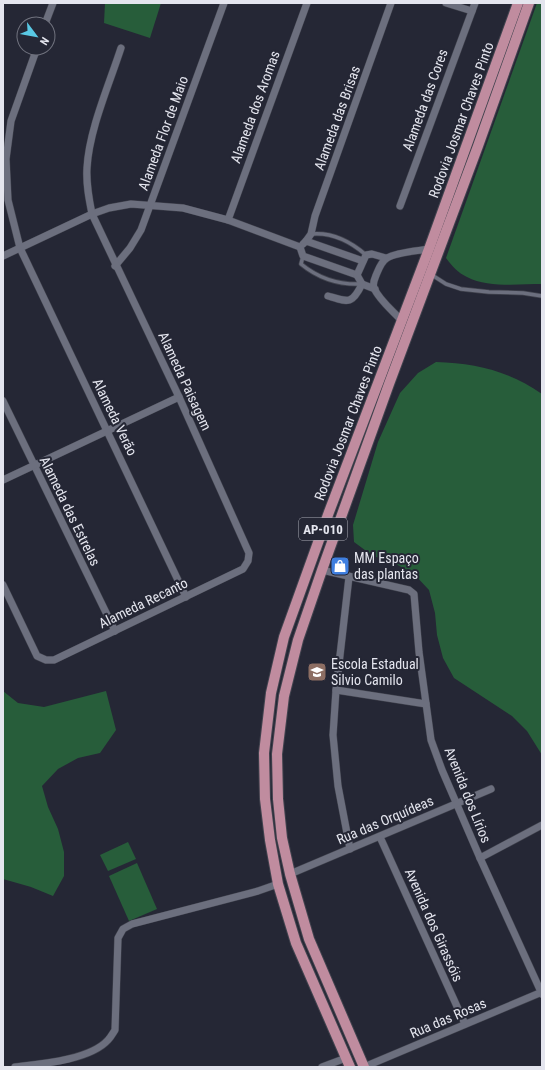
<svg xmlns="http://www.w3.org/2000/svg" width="545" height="1070" viewBox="0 0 545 1070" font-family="'Roboto Condensed',sans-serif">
	<rect width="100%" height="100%" fill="#252735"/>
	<g fill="#275d3a">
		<path d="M105 3H161L150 38 104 23Z"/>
		<path d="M537 3H542V284C519 284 488 288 467 277 458 273 452 266 446 258Z"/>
		<path d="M436 362C475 363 509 371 542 394V755L527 731 512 716 454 678 443 658 437 635 435 613 429 590 414 574 394 563 373 556 354 542 353 525 378 442 400 393 418 373Z"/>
		<path d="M3 691 18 703 44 707 106 691 116 730 100 753 78 758 58 769 42 786 48 807 58 829 64 852V876L53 896 31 887 3 879Z"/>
		<path d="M128 842 136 859 108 871 100 855Z"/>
		<path d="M137 863 157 909 129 921 109 876Z"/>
	</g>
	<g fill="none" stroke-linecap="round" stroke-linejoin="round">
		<defs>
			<g id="service">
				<path d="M311 234C332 232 350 241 366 255"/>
				<path d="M303 256 301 264C318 278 340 285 362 284"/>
				<path d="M432 275 446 284 461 289 489 292 523 293 542 296"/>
			</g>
			<g id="minor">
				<path d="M446 3 472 11"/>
				<path d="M45 24 53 3"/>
				<path d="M37 48 11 121 6 159 8 200 20 248 186 597"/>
				<path d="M400 206 475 3"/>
				<path d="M228 220 307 3"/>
				<path d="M306 241 311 234 315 216 391 3"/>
				<path d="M303 244 306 241 363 261"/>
				<path d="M300 247 303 256 357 275"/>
				<path d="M3 256 92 214 109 208 131 204 183 208 228 220 300 247"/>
				<path d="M115 266 130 248 141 230 224 3"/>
				<path d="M375 289 362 284 357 275 366 255 372 254 386 258"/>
				<path d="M328 296C348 302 352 305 362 284"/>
				<path d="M402 321C393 311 379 300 374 288 372 283 375 278 377 273 379 268 382 261 387 258 397 252 417 251 429 249"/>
				<path d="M3 401 115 631"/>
				<path d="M3 480 179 397"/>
				<path d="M322 570 409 590 414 594 419 652 431 740 442 770 480 858 542 994"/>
				<path d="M349 577 336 690 333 735 338 786 350 849"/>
				<path d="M3 585 37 656 46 660H54L243 569 248 561 249 553 179 397 92 214C89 199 86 184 87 168 89 130 109 85 121 48"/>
				<path d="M336 690 426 704"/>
				<path d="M380 837 465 1024"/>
				<path d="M480 858 542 825"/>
				<path d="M290 874 491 789"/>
				<path d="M15 1067C41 1064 90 1060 108 1040 111 1037 113 1033 115 1030L118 938 123 929 132 924 258 891 278 884"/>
				<path d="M322 1067 346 1058"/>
				<path d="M364 1067 542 992"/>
			</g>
			<g id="primary">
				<path d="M350 1067 296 943 278 884 270 840 265 799 264 753 271 693 284 637 329 512 429 249 518 3"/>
				<path d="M364 1067 309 939 290 874 282 838 278 799 277 754 284 696 298 640 322 570 389 384 478 146 529 3"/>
			</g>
		</defs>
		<use href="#service" stroke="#41434e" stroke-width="5"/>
		<use href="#minor" stroke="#41434e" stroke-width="8"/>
		<use href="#primary" stroke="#41434e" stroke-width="12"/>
		<use href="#service" stroke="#6c6f7e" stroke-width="3.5"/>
		<use href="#minor" stroke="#6c6f7e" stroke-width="7"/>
		<use href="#primary" stroke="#c08c9f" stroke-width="10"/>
	</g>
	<defs>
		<symbol id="shop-square" viewBox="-11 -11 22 22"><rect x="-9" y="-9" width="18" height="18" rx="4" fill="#3f7fe0" stroke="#252735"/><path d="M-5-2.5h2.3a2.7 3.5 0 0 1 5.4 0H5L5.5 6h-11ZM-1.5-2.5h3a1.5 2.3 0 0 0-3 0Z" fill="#fff"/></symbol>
		<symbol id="school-square" viewBox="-11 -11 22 22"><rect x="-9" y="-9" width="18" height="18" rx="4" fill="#8d6e63" stroke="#252735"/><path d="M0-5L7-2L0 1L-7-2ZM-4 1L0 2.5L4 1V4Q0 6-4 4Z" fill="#fff"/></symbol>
	</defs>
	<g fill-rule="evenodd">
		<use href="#shop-square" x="329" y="555" width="22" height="22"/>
		<use href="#school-square" x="306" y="661" width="22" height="22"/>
	</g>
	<g text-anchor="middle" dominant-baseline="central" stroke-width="4" stroke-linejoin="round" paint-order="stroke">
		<rect fill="#252735" stroke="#abacb6" stroke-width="1" x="299" y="518" width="48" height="22" rx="3"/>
		<g font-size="13" font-weight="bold" fill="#e4e5ee">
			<text x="323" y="529">AP-010</text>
		</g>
		<g font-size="14" fill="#e4e5ee" stroke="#252735">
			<text transform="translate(425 100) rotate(-70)">Alameda das Cores</text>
			<text transform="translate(255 107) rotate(-70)">Alameda dos Aromas</text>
			<text transform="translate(337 118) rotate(-70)">Alameda das Brisas</text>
			<text transform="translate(461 120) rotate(-70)">Rodovia Josmar Chaves Pinto</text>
			<text transform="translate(163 133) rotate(-70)">Alameda Flor de Maio</text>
			<text transform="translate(185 381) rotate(65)">Alameda Paisagem</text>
			<text transform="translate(115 417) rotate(64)">Alameda Verão</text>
			<text transform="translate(348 423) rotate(-69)">Rodovia Josmar Chaves Pinto</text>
			<text transform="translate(70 511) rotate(64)">Alameda das Estrelas</text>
			<text transform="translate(143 603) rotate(-26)">Alameda Recanto</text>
			<text transform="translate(468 795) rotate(68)">Avenida dos Lírios</text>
			<text transform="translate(385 820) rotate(-23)">Rua das Orquídeas</text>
			<text transform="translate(434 925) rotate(66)">Avenida dos Girassóis</text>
			<text transform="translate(448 1018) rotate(-23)">Rua das Rosas</text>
		</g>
		<g font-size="14" fill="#e4e5ee" stroke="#252735" text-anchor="start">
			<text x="354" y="558">MM Espaço<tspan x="354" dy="16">das plantas</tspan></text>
			<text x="331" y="664">Escola Estadual<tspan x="331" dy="16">Silvio Camilo</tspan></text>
		</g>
	</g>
	<rect width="545" height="1070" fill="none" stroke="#e4e5ee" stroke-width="8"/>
	<g transform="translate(36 36) rotate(122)"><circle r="19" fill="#252735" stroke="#71737f"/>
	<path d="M0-3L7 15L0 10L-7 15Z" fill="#59c8e4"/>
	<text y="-6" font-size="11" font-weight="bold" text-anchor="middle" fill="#e4e5ee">N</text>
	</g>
</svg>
